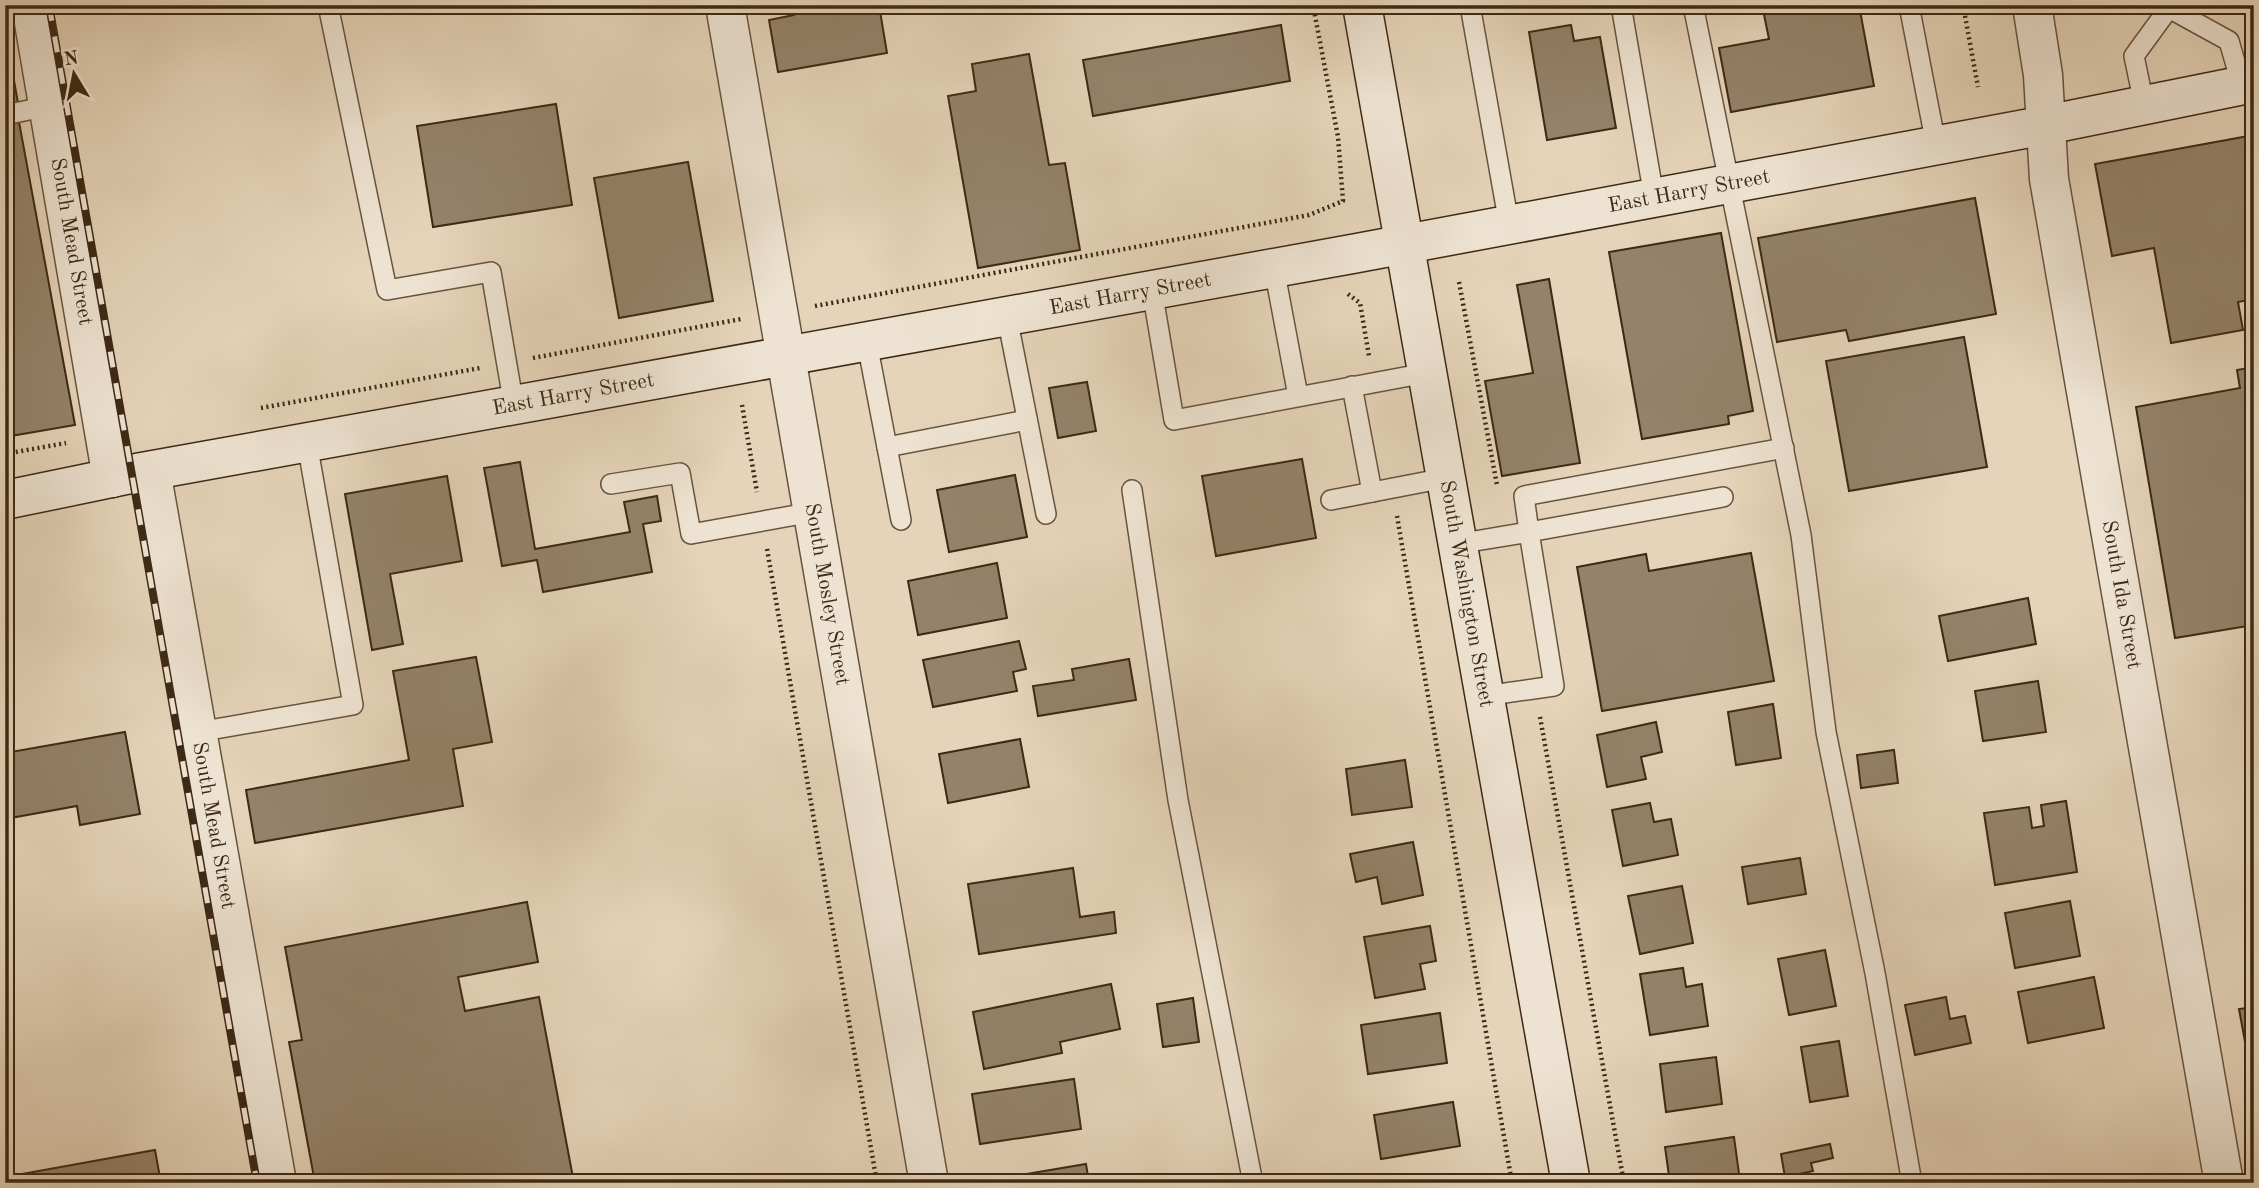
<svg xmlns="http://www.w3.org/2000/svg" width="2259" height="1188" viewBox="0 0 2259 1188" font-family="'Old Standard TT',serif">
	<rect width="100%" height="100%" fill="#e5d4b9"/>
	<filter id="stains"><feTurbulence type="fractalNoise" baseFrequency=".00286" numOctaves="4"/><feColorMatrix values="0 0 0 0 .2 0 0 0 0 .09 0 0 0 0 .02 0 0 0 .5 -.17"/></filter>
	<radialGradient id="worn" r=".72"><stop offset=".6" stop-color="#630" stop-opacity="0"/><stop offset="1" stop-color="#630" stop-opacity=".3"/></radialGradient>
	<g fill="#94826a" stroke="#3d2915" stroke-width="2">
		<path d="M792 5H879L887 53 778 72 769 20 794 15Z"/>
		<path d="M1762 5H1859L1874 86 1731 112 1719 48 1769 39Z"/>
		<path d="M1281 25 1290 81 1093 116 1083 60Z"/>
		<path d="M1571 25 1574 41 1600 37 1616 128 1547 140 1529 32Z"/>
		<path d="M5 30 18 103 5 105Z"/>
		<path d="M1029 54 1049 165 1065 163 1080 250 978 268 948 96 976 91 972 64Z"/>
		<path d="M556 104 572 205 433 227 417 126Z"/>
		<path d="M19 122 75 425 5 437V125Z"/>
		<path d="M2254 135V299L2238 302 2243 330 2171 343 2154 248 2112 256 2095 164Z"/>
		<path d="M688 162 713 301 619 318 594 178Z"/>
		<path d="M1975 198 1996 314 1849 341 1846 330 1777 342 1758 238Z"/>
		<path d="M1721 233 1753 411 1728 416 1729 424 1642 439 1609 252Z"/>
		<path d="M1549 279 1580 463 1502 476 1485 381 1533 373 1517 285Z"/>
		<path d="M1964 337 1987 467 1849 491 1826 361Z"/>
		<path d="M2254 367V625L2175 638 2136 407 2240 388 2237 370Z"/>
		<path d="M1087 382 1096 431 1058 438 1049 388Z"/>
		<path d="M1302 459 1316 538 1216 556 1202 476Z"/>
		<path d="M520 462 535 549 630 532 624 502 657 496 661 521 643 524 652 572 543 592 537 560 502 566 484 468Z"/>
		<path d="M1015 475 1027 537 949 552 937 490Z"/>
		<path d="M447 476 462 561 390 574 403 644 372 650 345 494Z"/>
		<path d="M1751 553 1774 681 1602 711 1577 567 1646 554 1649 571Z"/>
		<path d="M997 563 1007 618 918 635 908 581Z"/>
		<path d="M2028 598 2036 644 1948 661 1939 616Z"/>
		<path d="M1019 641 1026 669 1013 672 1017 691 933 707 923 660Z"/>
		<path d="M476 657 492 742 453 749 463 806 255 843 246 790 409 760 393 671Z"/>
		<path d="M1129 659 1136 700 1038 716 1033 686 1074 680 1072 669Z"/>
		<path d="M2038 681 2046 732 1983 741 1975 691Z"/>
		<path d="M1773 704 1781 758 1736 765 1728 712Z"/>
		<path d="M1656 722 1662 752 1641 757 1646 779 1607 787 1597 735Z"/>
		<path d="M125 732 140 814 80 825 77 806 5 819V753Z"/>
		<path d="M1020 739 1029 787 948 803 939 754Z"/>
		<path d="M1894 750 1898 783 1861 788 1857 755Z"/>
		<path d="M1405 760 1412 807 1352 815 1346 769Z"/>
		<path d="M2066 801 2077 872 1995 885 1984 813 2029 807 2032 828 2044 826 2041 805Z"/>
		<path d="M1650 803 1654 822 1671 819 1678 855 1623 866 1612 810Z"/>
		<path d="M1413 842 1423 895 1382 904 1377 877 1356 882 1350 854Z"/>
		<path d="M1800 858 1806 894 1748 904 1742 867Z"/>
		<path d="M1073 868 1080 917 1114 912 1116 933 979 954 968 884Z"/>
		<path d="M1682 886 1693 943 1640 954 1628 896Z"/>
		<path d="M2070 901 2080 956 2015 968 2005 913Z"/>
		<path d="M527 902 538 962 458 977 465 1011 539 997 574 1183H315L289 1042 302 1040 285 947Z"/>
		<path d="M1430 926 1436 961 1420 964 1425 989 1375 998 1364 937Z"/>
		<path d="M1825 950 1836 1006 1789 1015 1778 959Z"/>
		<path d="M1683 968 1686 987 1702 984 1708 1026 1650 1035 1640 974Z"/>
		<path d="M2094 977 2104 1028 2028 1043 2018 992Z"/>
		<path d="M1111 984 1120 1029 1060 1042 1062 1053 984 1069 973 1012Z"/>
		<path d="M1946 997 1950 1019 1965 1016 1971 1043 1915 1055 1905 1005Z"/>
		<path d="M1193 998 1199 1042 1163 1047 1157 1004Z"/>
		<path d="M2254 1007V1091L2239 1009Z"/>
		<path d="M1440 1013 1447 1063 1368 1074 1361 1025Z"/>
		<path d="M1839 1041 1848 1096 1810 1102 1801 1047Z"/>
		<path d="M1716 1057 1722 1104 1666 1112 1660 1064Z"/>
		<path d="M1074 1079 1081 1129 980 1144 972 1094Z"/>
		<path d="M1453 1102 1460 1146 1381 1159 1374 1115Z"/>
		<path d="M1734 1137 1740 1181 1670 1183 1665 1147Z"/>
		<path d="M1830 1144 1833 1158 1811 1163 1813 1171 1785 1177 1781 1154Z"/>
		<path d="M155 1150 161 1183H5V1177Z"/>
		<path d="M1086 1164 1089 1183H1003L1002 1178Z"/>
	</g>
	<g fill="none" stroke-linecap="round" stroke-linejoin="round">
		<defs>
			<g id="lane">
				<path d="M328 5 387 290 491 272 514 406"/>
				<path d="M1470 5 1509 224"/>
				<path d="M1621 5 1654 197"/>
				<path d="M1693 5 1801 535 1826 732 1875 973 1912 1183"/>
				<path d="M1909 5 1936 145"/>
				<path d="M2144 104 2134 56 2169 8 2229 41 2242 86"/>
				<path d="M5 115 48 106"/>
				<path d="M1274 268 1298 396"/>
				<path d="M1152 290 1174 420 1426 373"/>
				<path d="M1007 317 1046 514"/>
				<path d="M867 343 901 520"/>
				<path d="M1352 386 1372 492"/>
				<path d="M887 447 1027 420"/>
				<path d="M611 484 680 473 691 534 813 512"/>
				<path d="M1132 490 1178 800 1253 1183"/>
				<path d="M1331 500 1445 478"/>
				<path d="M1457 544 1529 532 1524 496 1784 448"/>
				<path d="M1484 696 1554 686 1529 532 1723 497"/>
				<path d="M198 732 353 705 307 443"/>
			</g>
			<g id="street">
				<path id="s1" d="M31 5 112 478"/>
				<path id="s2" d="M725 5 929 1183"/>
				<path id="s3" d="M2032 5 2043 75 2049 179 2224 1183"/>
				<path id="s4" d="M151 471 277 1183"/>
			</g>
			<g id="secondary">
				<path id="s5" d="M1362 5 1571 1183"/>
				<path id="s6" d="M5 500 131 474 1352 254 2046 125 2254 83"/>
			</g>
		</defs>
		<use href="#lane" stroke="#67543e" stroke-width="22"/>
		<use href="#street" stroke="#67543e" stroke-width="41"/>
		<use href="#secondary" stroke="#3d2915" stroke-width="41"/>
		<g stroke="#3d2915" stroke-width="4.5" stroke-dasharray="2 3.5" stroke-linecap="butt">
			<path d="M1963 5 1978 87"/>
			<path d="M1459 282 1497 485"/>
			<path d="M1348 294 1360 303 1369 356"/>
			<path d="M815 306 1309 215 1343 201 1338 137 1313 5"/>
			<path d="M533 358 741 319"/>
			<path d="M742 405 757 492"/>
			<path d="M261 408 480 368"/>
			<path d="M5 454 66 443"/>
			<path d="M1397 516 1512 1183"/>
			<path d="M767 549 877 1183"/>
			<path d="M1540 717 1624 1183"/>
		</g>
		<use href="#lane" stroke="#eee3d2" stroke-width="19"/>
		<use href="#street" stroke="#eee3d2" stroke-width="38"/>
		<use href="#secondary" stroke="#eee3d2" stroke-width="38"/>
		<defs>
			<path id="rail" d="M49 5 257 1183"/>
		</defs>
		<use href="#rail" stroke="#3d2915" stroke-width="8"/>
		<use href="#rail" stroke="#eee3d2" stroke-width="5" stroke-dasharray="16" stroke-linecap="butt"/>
	</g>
	<g text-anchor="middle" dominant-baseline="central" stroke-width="5" stroke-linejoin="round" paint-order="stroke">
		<g font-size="21" fill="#3d2915" stroke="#eee3d2">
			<text stroke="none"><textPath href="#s6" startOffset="1712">East Harry Street</textPath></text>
			<text stroke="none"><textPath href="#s1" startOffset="240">South Mead Street</textPath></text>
			<text stroke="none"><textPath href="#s6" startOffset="1144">East Harry Street</textPath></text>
			<text stroke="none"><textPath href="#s6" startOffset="578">East Harry Street</textPath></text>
			<text stroke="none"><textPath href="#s2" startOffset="598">South Mosley Street</textPath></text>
			<text stroke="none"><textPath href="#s5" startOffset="598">South Washington Street</textPath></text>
			<text stroke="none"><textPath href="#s3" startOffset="597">South Ida Street</textPath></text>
			<text stroke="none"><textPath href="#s4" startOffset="360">South Mead Street</textPath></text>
		</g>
	</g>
	<rect width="2259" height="1188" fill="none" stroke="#e5d4b9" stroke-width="28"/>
	<rect x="7" y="7" width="2245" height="1174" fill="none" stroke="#3d2915" stroke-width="3.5"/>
	<rect x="14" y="14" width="2231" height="1160" fill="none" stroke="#3d2915" stroke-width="2"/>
	<g transform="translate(74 74) rotate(350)" stroke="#eee3d2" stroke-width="5" paint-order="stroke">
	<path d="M0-5L12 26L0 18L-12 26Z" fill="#3d2915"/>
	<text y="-10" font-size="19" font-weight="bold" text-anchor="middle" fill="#3d2915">N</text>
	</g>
	<rect width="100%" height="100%" filter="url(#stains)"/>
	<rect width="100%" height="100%" fill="url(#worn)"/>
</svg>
